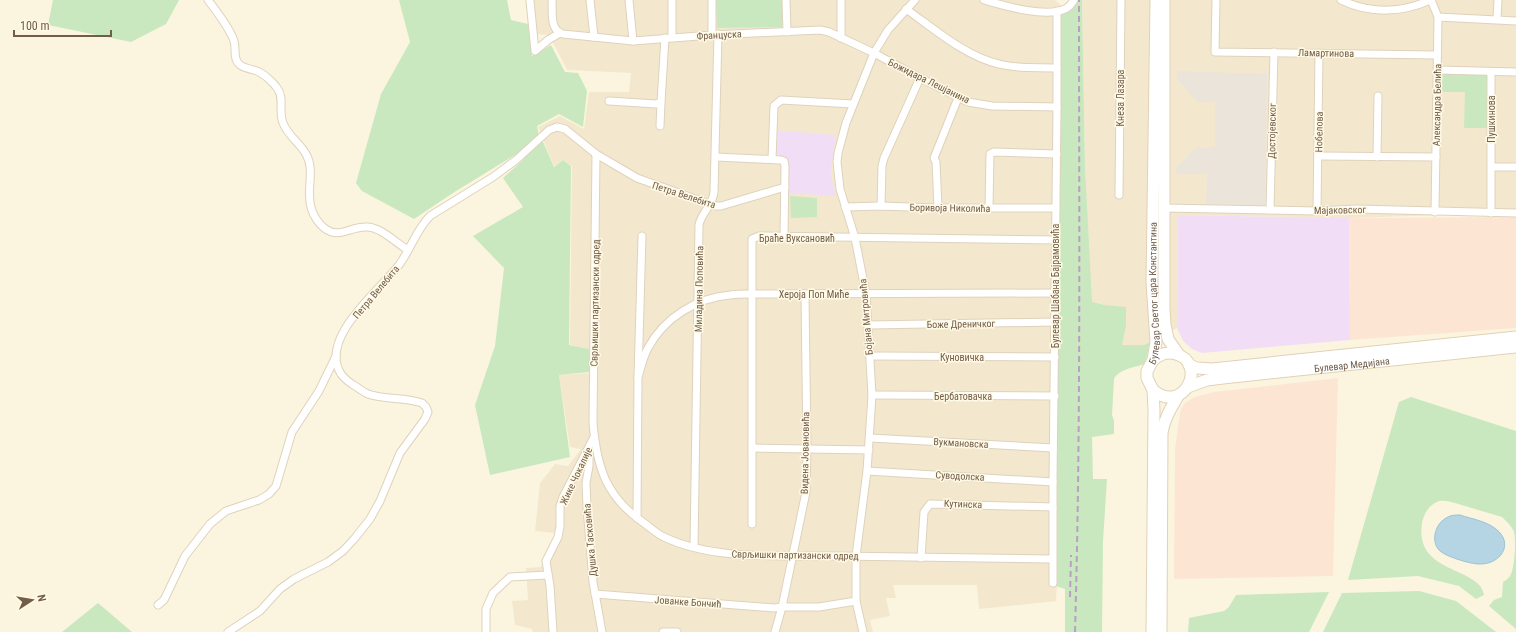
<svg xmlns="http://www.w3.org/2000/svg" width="1516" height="632" viewBox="0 0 1516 632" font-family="'Roboto Condensed',sans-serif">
	<rect width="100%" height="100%" fill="#fbf5df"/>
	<g fill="#f3e8ce">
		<path d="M533 0H1055L1064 8 1059 553 1056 601 979 609 977 585H893L896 598H886L890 616 870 620 873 632H533L532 629 515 625 512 601 528 600 526 568 541 567 546 554 555 533 535 531 540 483 555 464 568 466 581 449 570 447 559 375 589 373V349L570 345 572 166 563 160 554 166 538 127 560 116 584 129 589 92H629L631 73 567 70 549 35 535 34Z"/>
		<path d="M1082 0H1516V216L1445 215 1349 218 1178 215 1177 328 1144 345H1105L1093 323 1089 273 1085 167Z"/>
	</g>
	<g fill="#fce6d3">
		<path d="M1516 217V328L1350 340 1349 218Z"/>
		<path d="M1338 378 1333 576 1174 579 1175 449 1180 412 1184 404 1194 397 1214 392Z"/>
	</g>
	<path fill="#eae4db" d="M1177 71 1267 74 1265 205 1206 204 1207 174H1177L1176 169 1195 148 1215 147V102H1198L1177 79Z"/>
	<g fill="#f2ddf7">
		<path d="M773 130 836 135 831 167 832 181 836 196 785 193 786 160 772 159Z"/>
		<path d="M1178 215 1349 218 1350 340 1202 353 1192 349 1183 341 1177 328Z"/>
	</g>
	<g fill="#c9e8bf">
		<path d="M53 0H179L166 24 131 42 48 25Z"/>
		<path d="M399 0H507L511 20 528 24 532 56 551 45 565 72 578 73 587 91 583 127 559 114 537 126 539 136 518 153 456 191 414 219 362 191 356 183 381 94 410 42Z"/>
		<path d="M716 0H782V27L717 28Z"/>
		<path d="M1074 0H1082L1085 167 1092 302 1104 305 1126 307V325L1122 345H1144L1150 342 1145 364C1135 367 1119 369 1114 379L1112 415 1114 421V434L1092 437 1093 479H1107L1103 541 1102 632H1065V589L1053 585 1058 12Z"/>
		<path d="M1441 74H1489V128H1464L1465 92H1441Z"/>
		<path d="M541 137 554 167 563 160 571 166 569 345 589 349V372L559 375 570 457 490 475 475 405 495 346 504 268 473 236 523 207 503 178 523 160Z"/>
		<path d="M790 196 817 198V217L791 218Z"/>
		<path d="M1411 397 1516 431V629L1489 606 1494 600 1502 597 1503 582C1505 581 1509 578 1510 576 1515 569 1516 539 1514 532 1512 526 1506 521 1502 517 1486 512 1471 508 1455 503 1449 501 1440 499 1435 503 1427 508 1424 514 1422 523 1414 575 1480 566 1484 595L1476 599 1459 586 1418 576 1348 580 1399 402Z"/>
		<path d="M1419 591 1456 601 1496 632H1323L1342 593Z"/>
		<path d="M1329 592 1309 632H1188L1189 618 1224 611 1229 607 1236 595Z"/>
		<path d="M98 603 132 632H62Z"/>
	</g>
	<path fill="#b5d5e4" stroke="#9cc3d5" d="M1460 515C1472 519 1486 521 1496 529 1515 544 1500 565 1479 564 1470 564 1444 556 1439 550 1430 540 1436 522 1448 517 1451 515 1456 515 1460 515Z"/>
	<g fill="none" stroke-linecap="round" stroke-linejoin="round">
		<defs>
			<g id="minor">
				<path d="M208 0C215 9 231 31 234 41 236 47 234 53 236 59 239 69 251 68 259 72 265 75 273 82 277 88 285 98 278 111 283 123 288 136 300 143 306 154 318 175 299 200 320 224 337 243 350 225 368 227 381 228 394 241 405 248H409"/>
				<path d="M552 0C553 12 549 30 563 34L633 41 712 35 820 30 829 32 874 53 920 78 968 102 992 106 1057 107"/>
				<path d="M590 0 594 37"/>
				<path d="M629 0 633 41"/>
				<path d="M672 0V37"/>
				<path d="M786 0 787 32"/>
				<path d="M841 0V38"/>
				<path d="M984 0C1005 6 1045 18 1065 9 1070 7 1071 4 1074 0"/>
				<path d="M1216 0 1215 52 1437 55"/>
				<path d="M1341 0C1370 14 1402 13 1430 0"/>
				<path d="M1431 0 1438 17 1435 212"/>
				<path d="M530 1 535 51 548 40 560 33"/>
				<path d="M906 9C933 28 966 57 999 64 1017 69 1038 67 1057 68"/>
				<path d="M1438 17 1516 21"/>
				<path d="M1497 19 1498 0"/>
				<path d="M712 35V0"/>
				<path d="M1438 70 1516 72"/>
				<path d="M609 101 656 104 661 102 665 38"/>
				<path d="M660 126 661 102"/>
				<path d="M596 154 593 423C597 468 606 497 644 523 651 528 657 534 664 537 714 561 783 555 837 556 909 557 981 558 1052 559"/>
				<path d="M1318 156 1436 157"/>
				<path d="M716 157 781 160 784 161 785 166 784 237"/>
				<path d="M1377 157 1378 96"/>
				<path d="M772 159 774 106 781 100 853 104"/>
				<path d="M1492 167H1516"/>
				<path d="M1119 195 1121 0"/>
				<path d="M881 206 882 166 884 158 920 78"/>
				<path d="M845 207 881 206 938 208H1056"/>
				<path d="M938 208 936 162 934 158 958 98"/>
				<path d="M989 208 990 154 994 152 1057 154"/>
				<path d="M1164 208 1317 211 1357 209 1516 213"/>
				<path d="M1270 210 1274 52"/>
				<path d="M1317 211 1319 53"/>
				<path d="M1491 213V72"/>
				<path d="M868 325 1055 322"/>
				<path d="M870 356 1055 357"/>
				<path d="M638 377C641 368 643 357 648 348 664 318 696 298 730 295 737 294 744 294 751 294L1055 293"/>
				<path d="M872 395 1055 396"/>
				<path d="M870 438 1053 448"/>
				<path d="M752 448 869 450"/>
				<path d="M589 450V466L586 483 587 507 593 582 602 632"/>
				<path d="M867 471 1053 482"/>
				<path d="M637 518 638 377 642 236"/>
				<path d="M752 524V239L759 236 1056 240"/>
				<path d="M694 547 699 225C701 213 713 205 714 192L718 34"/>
				<path d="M921 558 924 512 930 504 1053 507"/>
				<path d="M1053 583V482L1057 107V11"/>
				<path d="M595 594 774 608 782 607H819L856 601"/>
				<path d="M158 605 164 600 185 556 210 524 226 511 259 500 269 494 276 486 292 432 319 391 336 356"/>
				<path d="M228 632 260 611 280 589 294 579 328 562 343 551 355 538 370 519 380 501 400 453 425 419 428 412 426 407 422 403C404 397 385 400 368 394 363 392 359 388 355 386 350 383 344 378 341 374 318 338 380 290 399 265 411 249 416 230 430 216L493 177 516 160 549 130 557 127 565 129 596 154 637 178 715 206H721L785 187"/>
				<path d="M486 632V609L493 593 510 577 548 575"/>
				<path d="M553 632 550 586 546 561 558 537 560 526V506L563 497 594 437"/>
				<path d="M663 632H677"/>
				<path d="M775 632 782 607 806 492 807 449 805 295"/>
				<path d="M863 632 856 601V556L867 471 872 395 866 294 855 238 840 189 837 162 838 153 846 123 874 53 888 30 915 0"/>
			</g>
			<g id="secondary">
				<path d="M1164 0V308L1165 325 1168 339 1179 355"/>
				<path d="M1153 360C1160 354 1167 351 1176 354 1208 363 1184 416 1153 390"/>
				<path d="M1189 365 1197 368 1212 369 1516 337"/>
				<path id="s1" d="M1188 387 1207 380 1223 378 1516 347"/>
				<path id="s2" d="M1152 632 1154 410 1153 390 1147 378V371L1153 360 1156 342 1152 282 1156 0"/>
				<path d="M1161 632 1162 433C1164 419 1171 408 1178 396"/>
			</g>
		</defs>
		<use href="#minor" stroke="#dfd2bc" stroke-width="9"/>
		<use href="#secondary" stroke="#e1d1b7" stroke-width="13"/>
		<use href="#minor" stroke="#fff" stroke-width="7"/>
		<use href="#secondary" stroke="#fff" stroke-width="11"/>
		<g stroke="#b9a0c3" stroke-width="2" stroke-dasharray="6 4" stroke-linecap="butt">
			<path d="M1070 597 1071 555"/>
			<path d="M1075 632C1081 421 1079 211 1079 0"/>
		</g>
	</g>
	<g text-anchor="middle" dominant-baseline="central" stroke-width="3" stroke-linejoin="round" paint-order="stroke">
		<g font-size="10" fill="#715d48" stroke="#fff9e5">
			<text transform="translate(719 35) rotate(-3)">Француска</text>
			<text transform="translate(1326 53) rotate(1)">Ламартинова</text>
			<text transform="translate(929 81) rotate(26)">Божидара Лешјанина</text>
			<text transform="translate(1120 98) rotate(-90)">Кнеза Лазара</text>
			<text transform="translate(1437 105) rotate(-89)">Александра Белића</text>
			<text transform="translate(1491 119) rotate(-90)">Пушкинова</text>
			<text transform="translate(1272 131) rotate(-89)">Достојевског</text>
			<text transform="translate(1319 132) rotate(-89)">Нобелова</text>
			<text transform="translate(684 195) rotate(18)">Петра Велебита</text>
			<text transform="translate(950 208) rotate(1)">Боривоја Николића</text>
			<text transform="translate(1340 210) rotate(-1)">Мајаковског</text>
			<text x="797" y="238">Браће Вуксановић</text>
			<text transform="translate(1055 286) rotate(-90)">Булевар Шабана Бајрамовића</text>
			<text transform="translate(699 289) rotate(-89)">Миладина Поповића</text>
			<text transform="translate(376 292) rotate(-50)">Петра Велебита</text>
			<text stroke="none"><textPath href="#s2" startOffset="342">Булевар Светог цара Константина</textPath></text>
			<text x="814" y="294">Хероја Поп Миће</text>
			<text transform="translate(595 303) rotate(-89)">Сврљишки партизански одред</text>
			<text transform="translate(866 317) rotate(-95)">Бојана Митровића</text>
			<text transform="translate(961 324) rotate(-1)">Боже Дреничког</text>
			<text x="962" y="357">Куновичка</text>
			<text stroke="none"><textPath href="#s1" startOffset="166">Булевар Медијана</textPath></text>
			<text x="963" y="396">Бербатовачка</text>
			<text transform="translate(961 443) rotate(3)">Вукмановска</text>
			<text transform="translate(805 453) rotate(-89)">Видена Јовановића</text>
			<text transform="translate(576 476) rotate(-65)">Жике Чокалије</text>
			<text transform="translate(960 476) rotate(3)">Суводолска</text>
			<text transform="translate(963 504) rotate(2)">Кутинска</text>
			<text transform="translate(590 540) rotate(-95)">Душка Тасковића</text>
			<text transform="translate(795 555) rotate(1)">Сврљишки партизански одред</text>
			<text transform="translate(688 602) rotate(4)">Јованке Бончић</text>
		</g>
	</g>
	<g transform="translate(32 600) rotate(78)" stroke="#fff9e5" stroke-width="3" paint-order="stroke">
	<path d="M0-3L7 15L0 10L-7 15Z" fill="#715d48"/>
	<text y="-6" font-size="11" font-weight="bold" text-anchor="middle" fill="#715d48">N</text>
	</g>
	<path d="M14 30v6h97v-6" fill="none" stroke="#715d48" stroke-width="2"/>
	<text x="20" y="30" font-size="12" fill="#715d48" stroke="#fff9e5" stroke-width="3" paint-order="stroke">100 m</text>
</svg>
